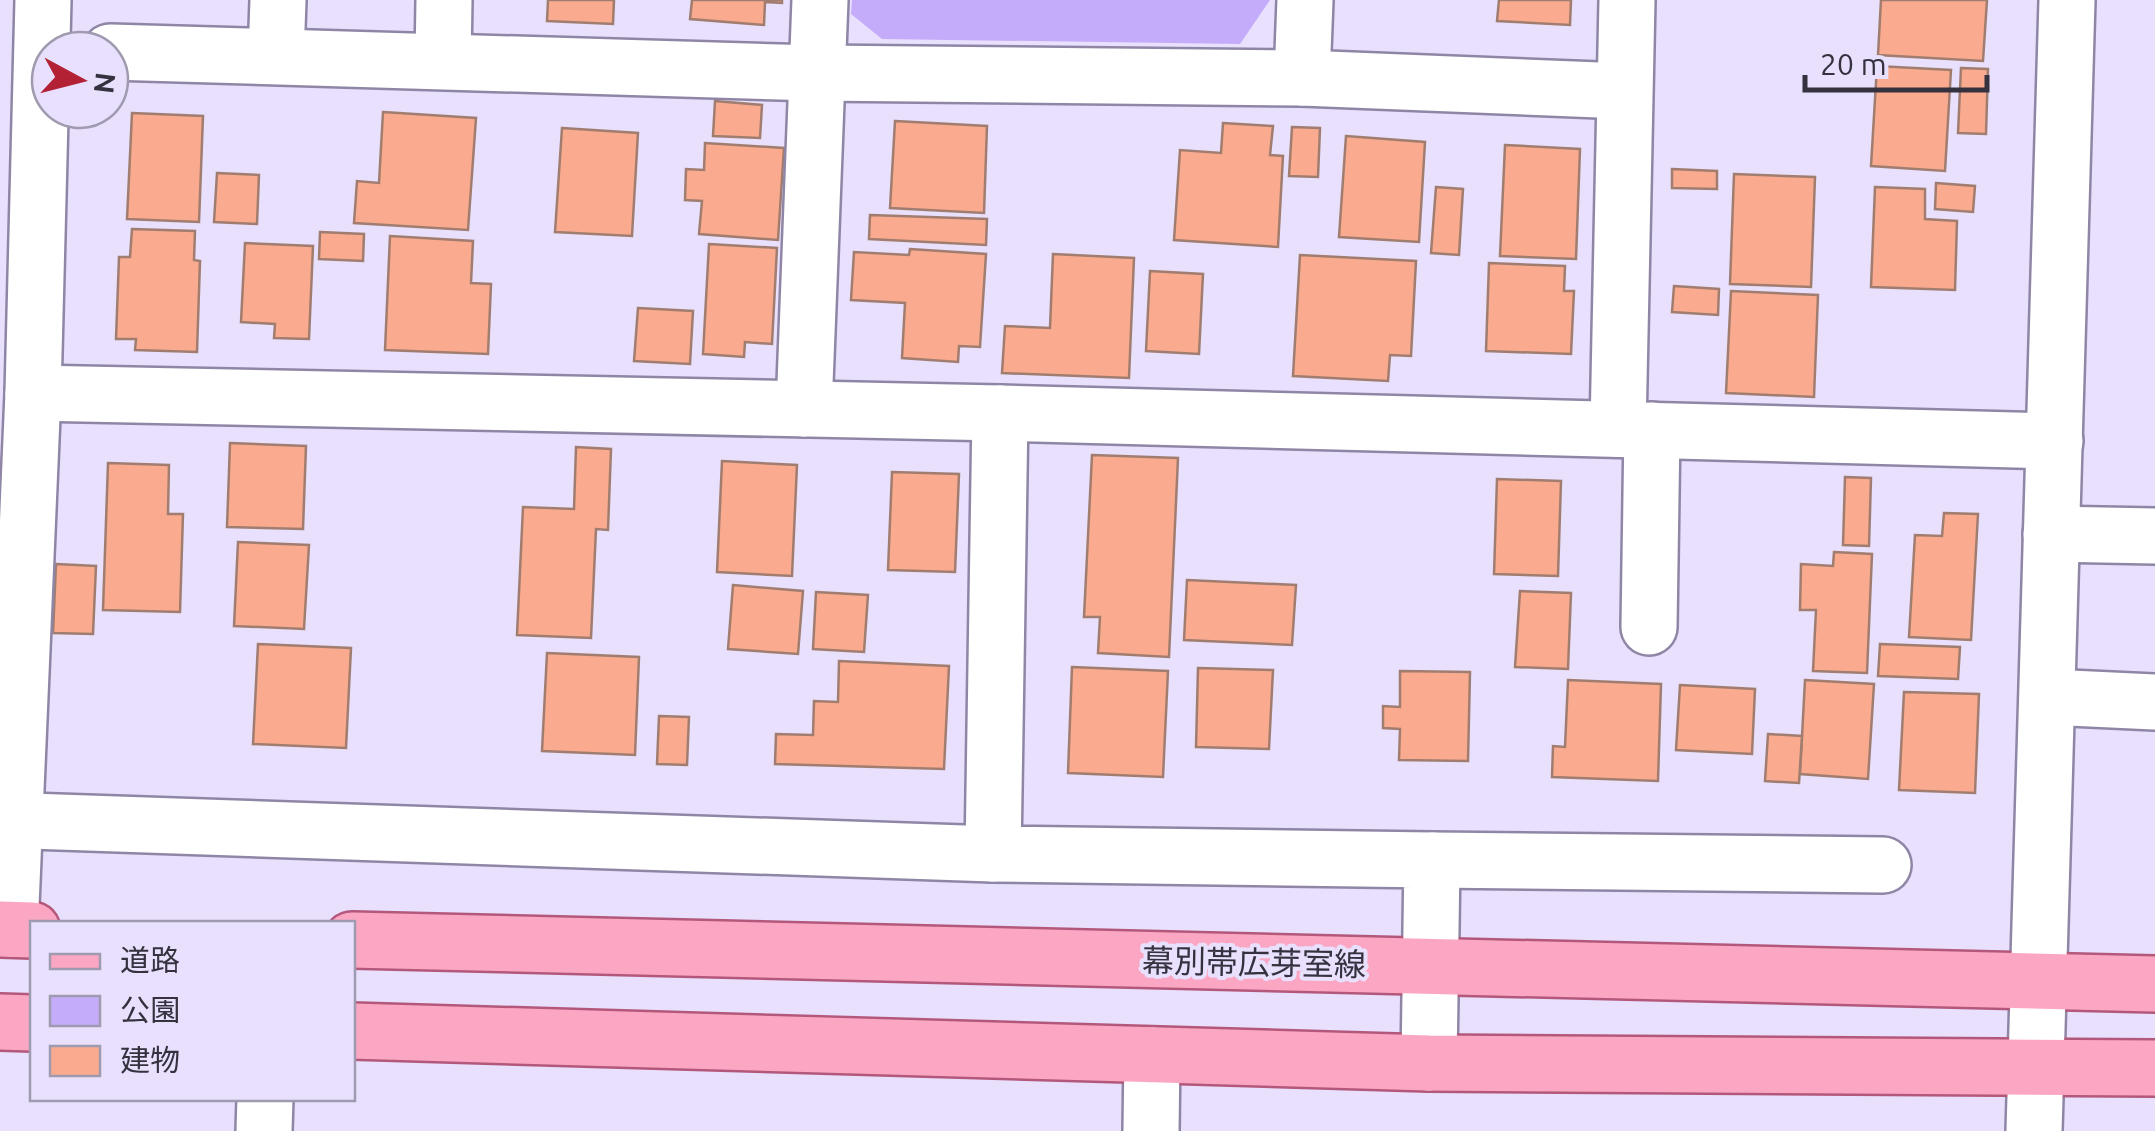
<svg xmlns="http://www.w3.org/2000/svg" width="2155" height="1131" viewBox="0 0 2155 1131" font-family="Ubuntu,'Noto Sans JP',sans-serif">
	<rect width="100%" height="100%" fill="#e8e0fd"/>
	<path fill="#c5acfa" d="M852 0H1270L1240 44 882 39 851 14Z"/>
	<g fill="#faab8f" stroke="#a17d70" stroke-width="2.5">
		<path d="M548 0H614L613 24 547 21Z"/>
		<path d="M692 0H782V3L765 2 764 25 690 19Z"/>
		<path d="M1499 0H1571L1570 25 1497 21Z"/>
		<path d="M1881 0H1987L1983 61 1878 55Z"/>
		<path d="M1877 66 1951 70 1945 171 1871 166Z"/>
		<path d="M1961 68 1988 69 1986 134 1958 133Z"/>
		<path d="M715 101 762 105 760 138 713 136Z"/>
		<path d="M383 112 476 118 468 230 354 223 357 181 379 183Z"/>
		<path d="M132 113 203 116 199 222 127 219Z"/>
		<path d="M895 121 987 126 984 213 890 208Z"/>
		<path d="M1223 123 1273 126 1270 155 1283 156 1278 247 1174 240 1180 150 1221 153Z"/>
		<path d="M1292 127 1320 128 1318 177 1289 176Z"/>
		<path d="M562 128 638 133 632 236 555 232Z"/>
		<path d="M1346 136 1425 142 1419 242 1339 237Z"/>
		<path d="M705 143 784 148 778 240 699 234 702 201 685 200 686 169 704 170Z"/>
		<path d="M1505 145 1580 149 1576 259 1500 256Z"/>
		<path d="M1672 169 1717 171V189L1672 188Z"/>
		<path d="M217 173 259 175 257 224 214 222Z"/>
		<path d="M1734 174 1815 177 1811 287 1730 284Z"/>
		<path d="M1936 183 1975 186 1973 212 1935 209Z"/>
		<path d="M1436 187 1463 189 1459 255 1431 253Z"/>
		<path d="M1875 187 1925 189V219L1957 221 1955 290 1871 287Z"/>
		<path d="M870 215 987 219 986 245 869 239Z"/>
		<path d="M132 229 195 231 194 260 200 261 197 352 135 350 136 339H116L119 257H130Z"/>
		<path d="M320 232 364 234 363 261 319 259Z"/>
		<path d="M390 236 473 241 471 283 491 284 488 354 385 350Z"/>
		<path d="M245 243 313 246 309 339 274 338 275 324 241 322Z"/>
		<path d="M709 244 777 248 772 344 745 342 744 357 703 354Z"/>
		<path d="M910 249 986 254 980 347 959 346 958 362 902 358 905 303 851 300 854 252 909 255Z"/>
		<path d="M1053 254 1134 258 1129 378 1002 373 1005 326 1050 328Z"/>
		<path d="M1300 255 1416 261 1411 356 1390 355 1388 381 1293 376Z"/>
		<path d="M1489 263 1565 266 1564 291H1574L1571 354 1486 351Z"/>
		<path d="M1150 271 1203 274 1199 354 1146 351Z"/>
		<path d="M1674 286 1719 289 1718 315 1672 312Z"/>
		<path d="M1731 291 1818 295 1814 397 1726 393Z"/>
		<path d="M638 308 693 311 690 364 634 361Z"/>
		<path d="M230 443 306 446 303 529 227 527Z"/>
		<path d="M576 447 611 449 608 530 596 529 591 638 517 635 523 507 574 509Z"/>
		<path d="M1092 455 1178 458 1169 657 1098 653 1100 617H1084Z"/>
		<path d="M722 461 797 465 792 576 717 572Z"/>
		<path d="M108 463 169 465 168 514H183L180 612 103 610Z"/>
		<path d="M892 472 959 474 955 572 888 570Z"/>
		<path d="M1845 477 1871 478 1869 546 1843 545Z"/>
		<path d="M1497 479 1561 481 1558 576 1494 574Z"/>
		<path d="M1944 513 1978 514 1971 640 1909 637 1915 535 1942 536Z"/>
		<path d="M238 542 309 545 304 629 234 626Z"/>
		<path d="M1834 552 1872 554 1867 673 1813 671 1816 610H1800L1801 564 1833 566Z"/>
		<path d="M56 564 96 566 93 634 53 633Z"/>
		<path d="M1187 580 1296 585 1292 645 1184 640Z"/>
		<path d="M733 585 803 591 798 654 728 649Z"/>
		<path d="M1520 591 1571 593 1568 669 1515 667Z"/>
		<path d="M816 592 868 595 864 652 813 649Z"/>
		<path d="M258 644 351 648 346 748 253 744Z"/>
		<path d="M1880 644 1960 647 1958 679 1878 676Z"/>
		<path d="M547 653 639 657 635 755 542 751Z"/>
		<path d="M839 661 949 666 944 769 775 764 776 734 813 735 814 701 838 702Z"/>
		<path d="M1072 667 1168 671 1163 777 1068 773Z"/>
		<path d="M1198 668 1273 670 1269 749 1196 747Z"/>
		<path d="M1400 671 1470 672 1468 761 1399 760 1400 729 1383 728V706L1400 707Z"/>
		<path d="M1568 680 1661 684 1658 781 1552 777 1553 746 1565 747Z"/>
		<path d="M1805 680 1874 684 1868 779 1800 774Z"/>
		<path d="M1680 685 1755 689 1752 754 1676 750Z"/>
		<path d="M1904 692 1979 694 1975 793 1899 790Z"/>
		<path d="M659 716 689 717 687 765 657 764Z"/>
		<path d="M1768 734 1802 736 1799 783 1765 781Z"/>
	</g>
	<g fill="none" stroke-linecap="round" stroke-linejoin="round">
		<defs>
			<g id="minor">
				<path d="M110 52 816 73 1302 78 1624 91"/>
				<path d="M276 56 278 0"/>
				<path d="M443 60 444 0"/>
				<path d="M1302 78 1305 0"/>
				<path d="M33 393 1000 413 2055 441"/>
				<path d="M804 409 820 0"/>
				<path d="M1000 413 993 854 1432 860 1429 1063"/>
				<path d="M1618 429 1627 0"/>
				<path d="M2051 534 2155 536"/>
				<path d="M1649 627 1652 430"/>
				<path d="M2048 697 2155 702"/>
				<path d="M0 820 993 854"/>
				<path d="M1432 860 1883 865"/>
				<path d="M10 929 33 393 43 0"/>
				<path d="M264 1131 265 1098"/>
				<path d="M1151 1131 1152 1055"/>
				<path d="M2034 1131 2067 0"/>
			</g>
			<g id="major">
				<path d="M0 929 32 930"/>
				<path d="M352 940 2155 984"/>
				<path d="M0 1022 32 1023"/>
				<path d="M352 1031 1429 1063 2155 1068"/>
			</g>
		</defs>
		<use href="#minor" stroke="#8f86a6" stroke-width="60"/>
		<use href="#major" stroke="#b4587b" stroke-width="60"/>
		<use href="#minor" stroke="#fff" stroke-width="55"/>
		<use href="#major" stroke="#fba7c4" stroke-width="55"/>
	</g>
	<g text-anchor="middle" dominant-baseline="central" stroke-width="8" stroke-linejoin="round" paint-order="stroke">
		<g font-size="32" fill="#35313f" stroke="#e8e0fd">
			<text transform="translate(1254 962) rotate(1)">幕別帯広芽室線</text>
		</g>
	</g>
	<rect x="30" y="921" width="325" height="180" fill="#e8e0fd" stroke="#a09ab1" stroke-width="2.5"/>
	<rect x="50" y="954" width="50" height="15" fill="#fba7c4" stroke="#a09ab1" stroke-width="2.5"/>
	<text x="120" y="971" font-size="30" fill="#35313f">道路</text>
	<rect x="50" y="996" width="50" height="30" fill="#c5acfa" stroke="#a09ab1" stroke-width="2.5"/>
	<text x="120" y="1021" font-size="30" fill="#35313f">公園</text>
	<rect x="50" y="1046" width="50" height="30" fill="#faab8f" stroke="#a09ab1" stroke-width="2.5"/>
	<text x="120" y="1071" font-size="30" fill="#35313f">建物</text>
	<g transform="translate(80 80) rotate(97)"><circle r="48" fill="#e8e0fd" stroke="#a09ab1" stroke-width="2.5"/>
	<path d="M0-8L18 38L0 25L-18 38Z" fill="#b32134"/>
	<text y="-15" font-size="28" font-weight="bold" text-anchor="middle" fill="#35313f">N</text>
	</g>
	<path d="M1805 75v15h182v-15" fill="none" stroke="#35313f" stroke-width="5"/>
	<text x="1820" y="75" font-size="30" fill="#35313f" stroke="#e8e0fd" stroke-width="8" paint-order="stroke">20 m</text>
</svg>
